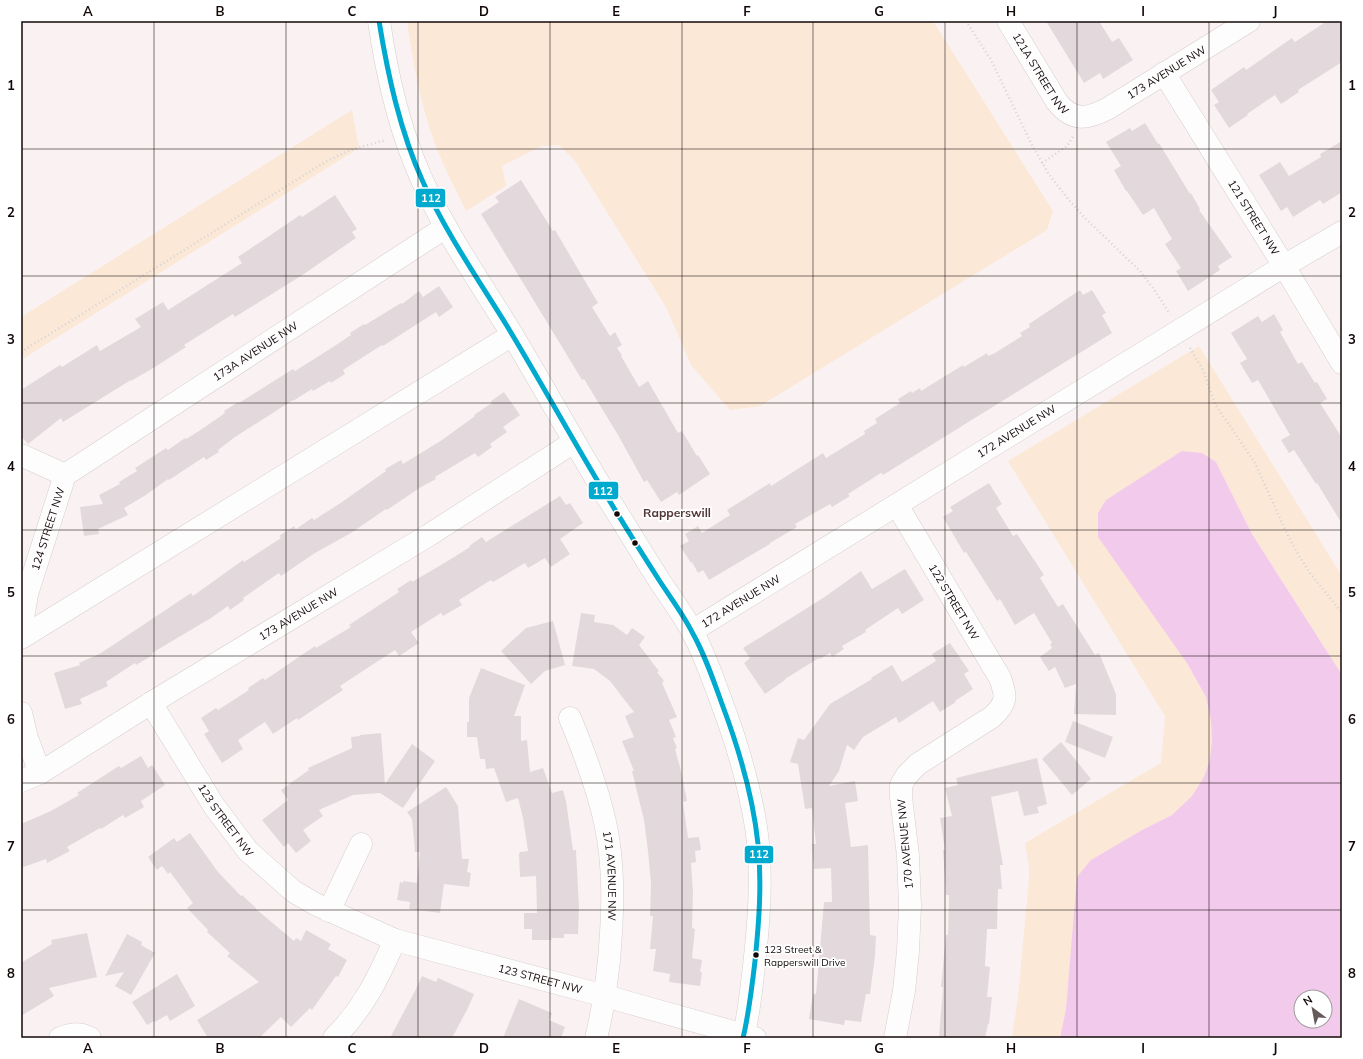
<svg xmlns="http://www.w3.org/2000/svg" width="1363" height="1059" viewBox="0 0 1363 1059" font-family="Mulish,sans-serif">
	<rect width="100%" height="100%" fill="#faf2f2"/>
	<g fill="#fbe8d7">
		<path d="M407 21H933L1053 211 1047 230 760 406 730 410 691 365 666 307 575 161 559 145 542 146 502 166 506 186 466 211C456 190 445 169 436 147 421 106 413 64 407 21Z"/>
		<path d="M352 110 359 148 21 360V317Z"/>
		<path d="M1199 346 1342 576V675L1252 534 1216 462 1202 453 1182 451 1187 663 1206 697 1211 720 1212 739 1210 760 1204 777 1192 796 1172 815 1142 830 1091 860 1071 957 1066 1009 1060 1038H1012L1018 997 1029 879V867L1025 843 1161 763 1165 716 1008 461Z"/>
	</g>
	<path fill="#f2caeb" fill-rule="evenodd" d="M1182 451 1202 453 1216 462 1252 534 1342 675V1038H1060L1066 1009 1077 877 1091 860 1142 830 1172 815 1192 796 1204 777 1210 760 1212 739 1211 720 1206 697 1187 663 1098 537V513L1106 500ZM1301 997H1325V1021H1301Z"/>
	<g fill="#e3d9dc">
		<path d="M1046 21H1099L1112 42 1119 38 1133 60 1103 79 1100 73 1084 83Z"/>
		<path d="M1327 21H1342V62L1298 90 1299 92 1281 104 1275 95 1247 114 1248 115 1229 128 1214 105 1219 102 1211 90 1244 67 1246 70 1292 38 1295 42Z"/>
		<path d="M1145 123 1158 144 1159 143 1190 194 1191 193 1200 209 1199 210 1232 257 1218 266 1220 270 1188 291 1176 271 1181 268 1165 244 1172 239 1154 208 1143 215 1127 191H1126L1114 170 1121 166 1106 142 1130 128 1132 131Z"/>
		<path d="M1342 141V192L1323 204 1320 200 1293 217 1287 207 1281 211 1259 175 1280 162 1289 176 1321 157 1320 154Z"/>
		<path d="M521 180 553 231 555 230 598 303 592 307 610 336 615 332 622 345 617 348 622 355 621 356 639 387 648 381 678 433 682 431 697 456 698 455 710 474 679 495 677 492 661 502 647 480 644 482 618 435 584 379 582 380 573 365 481 214 499 202 495 197Z"/>
		<path d="M335 195 357 229 352 232 356 238 304 274 235 317 233 314 184 345 186 347 155 367 131 381V380L63 422 61 418 28 444 21 436V390L60 365 62 367 97 345 100 351 141 327 135 319 163 302 168 310 242 263 238 257 300 215 302 217Z"/>
		<path d="M439 286 453 307 439 317 436 312 383 346 382 345 343 370 345 374 331 383 330 381 313 391 312 389 293 401V400L235 437 218 450 219 452 206 460 204 457 169 480 168 479 146 495 124 508 128 515 98 529 99 534 84 536 80 507 103 504 99 495 120 484 119 482 137 471 135 468 166 448 168 450 185 438 186 439 199 431 225 413 224 411 238 402 239 403 293 369 295 371 333 347 351 335 350 333 364 324 365 325 401 303 402 304 419 291 423 297Z"/>
		<path d="M1080 290 1083 295 1092 290 1106 313 1102 315 1112 333 883 475 881 473 848 494 850 496 832 507 830 504 795 524 797 527 770 543V544L709 580 703 570 698 573 692 562 691 563 680 546 689 541 685 534 698 526 702 533 730 515 727 510 770 483 771 486 823 453 826 458 865 434 864 431 877 423 875 419 900 403 898 399 911 391 912 393 920 388 921 391 963 365 964 367 987 353 988 356 995 353 1022 336 1020 333 1030 327 1029 324Z"/>
		<path d="M1274 314 1283 330 1280 332 1298 364 1302 362 1315 383 1317 382 1327 399 1320 403 1342 438V524L1317 483 1316 484 1294 450 1289 453 1281 440 1290 435 1258 380 1252 383 1240 363 1247 359 1231 333 1258 316 1262 322Z"/>
		<path d="M504 392 520 415 503 427 507 432 490 444 492 447 478 457 475 453 435 477 436 479 421 487 387 510 386 509 351 533 315 553 281 576 279 573 243 598 244 600 230 610 228 606 211 618 152 653 153 655 136 665 135 663 106 682 108 686 80 699 82 704 65 709 54 673 80 665 79 663 101 653 191 593 193 596 243 560 244 562 281 538 279 536 294 526 296 529 312 518 314 520 342 502 386 471 385 469 401 460 403 464 442 440 475 416 474 415 492 403 491 401Z"/>
		<path d="M989 483 1002 504 996 508 1013 536 1017 534 1044 575 1040 578 1058 607 1063 604 1095 655 1099 653 1116 694V715L1074 714 1076 684 1065 688 1055 667 1049 671 1040 657 1052 648 1050 644 1052 643 1034 613 1015 625 1000 599 997 601 966 552 964 553 943 517 953 511 950 507Z"/>
		<path d="M560 496 566 505 570 503 583 523 560 539 570 554 551 567 545 558 528 568 525 563 493 582 491 580 459 600 462 605 443 616 441 613 411 632 419 643 399 656 395 650 340 686 343 690 298 720 297 718 273 734 265 722 238 740 243 749 222 763 204 734 209 731 201 718 216 708 218 710 249 690 248 688 263 678 265 680 315 646 316 648 351 627 349 625 399 592 397 589 411 580 412 582 446 562 470 547 469 546 482 537 486 542Z"/>
		<path d="M905 569 924 600 902 614 898 608 865 630 866 632 842 646 844 649 832 657 830 653 820 659 819 658 785 679V680L765 694 744 663 750 658 743 648 823 598 861 571 872 589Z"/>
		<path d="M581 613 595 615 594 622 613 625 627 635 632 628 645 637 639 645 659 671 657 672 664 681 662 683 677 717 669 720 676 737 673 738 677 748 675 749 681 771 687 801 683 802 688 838 699 837 701 850 695 851 696 862 691 863 693 893 692 928 695 929 692 958 702 960 700 972H702L700 986 669 982 670 974 653 971 656 949H650L653 916H650L651 884 648 851 644 820 632 771H634L622 741 634 737 625 716 634 712 610 681 594 669 572 666Z"/>
		<path d="M553 621 565 665 545 671 531 684 501 651 526 628Z"/>
		<path d="M950 643 969 671 964 674 973 689 955 701 956 702 940 712 933 701 899 723 896 717 863 737 854 750 847 745 839 771 829 786 855 781 858 801 845 803 851 847 868 845 870 935 876 936 875 956 870 994H866L861 1022 845 1020 844 1025 809 1019 813 994H816L824 902H832L831 868 814 869 812 844H816L812 808 805 809 798 764 790 762 798 738 804 740 830 704 872 679 871 678 892 665 902 682 936 661 932 654Z"/>
		<path d="M481 668 525 685 514 716H521V741L527 740 530 772 543 768 552 793 563 790 566 801 573 850H576L579 907 578 934H564V938H551L552 940H532V929H524V913H537L536 876 520 877 519 854 520 852 528 851 523 818 518 798 506 802 494 768 486 769 485 759H480L477 737H467V722H469V698Z"/>
		<path d="M1073 721 1113 737 1105 758 1065 742Z"/>
		<path d="M381 733 385 784 412 744 435 761 403 808 380 793 353 795 319 810 323 816 303 830 311 841 296 853 288 843 284 847 262 820 288 800 281 790 309 770 308 768 352 748 351 737 360 736V735Z"/>
		<path d="M1061 742 1091 779 1072 795 1042 759Z"/>
		<path d="M141 756 148 768 152 765 165 785 141 801 144 807 125 818 123 815 101 829 100 828 67 847 70 851 47 863 46 859 21 868V824L51 811 79 795 77 793 119 766 121 768Z"/>
		<path d="M1037 758 1047 804 1037 807 1039 813 1024 816 1018 791 991 797 1003 865H1000L1002 889H998L997 929H987L985 966 990 967 987 997H992L989 1024H988L985 1038H939L943 987H941L946 935H948L949 895H946L943 850H945L940 818 952 816 945 788 958 785 956 778Z"/>
		<path d="M446 787 458 806 462 859H469L467 872 471 873 469 887 444 884 440 913 409 909 410 902 397 900 400 882 403 883V881L417 883 420 852H415L412 819 407 812Z"/>
		<path d="M190 833 218 872 241 896 242 895 256 908V909L294 941 296 938 301 941 306 930 331 944 328 949 347 960 338 977 336 976 312 1010 310 1008 291 1027 281 1017 259 1038H208L197 1020 259 982 227 956 230 953 207 932 208 930 187 908 193 903 170 872 168 874 162 866 157 870 148 857 174 838 177 842Z"/>
		<path d="M87 933 97 977 49 988 54 996 21 1016V963L52 944 51 940Z"/>
		<path d="M127 934 142 942 141 945 155 953 131 995 115 986 124 972 105 976Z"/>
		<path d="M177 974 195 1006 170 1021 167 1015 155 1022 154 1021 147 1025 132 1002Z"/>
		<path d="M422 976 436 982 438 978 474 994 468 1008 452 1038H390L416 989Z"/>
		<path d="M519 999 552 1013 549 1020 565 1027 561 1038H503Z"/>
	</g>
	<g fill="none" stroke-linecap="round" stroke-linejoin="round">
		<defs>
			<g id="minor">
				<path d="M379 21C386 69 396 116 414 161 437 220 474 273 507 326 541 382 572 439 606 495 624 523 641 552 659 580 670 597 683 614 692 631 704 653 712 676 720 698 736 740 749 783 756 827 763 873 759 921 754 966 751 990 749 1015 743 1038"/>
				<path id="s1" d="M1008 21 1057 102C1073 122 1087 119 1107 109L1249 21"/>
				<path id="s2" d="M1164 73 1284 266 1342 363"/>
				<path d="M21 455 65 475"/>
				<path id="s3" d="M65 475 446 227"/>
				<path id="s4" d="M21 630 27 594 65 475"/>
				<path id="s5" d="M692 631 1284 266 1342 232"/>
				<path d="M21 638 512 335"/>
				<path id="s6" d="M151 703 214 806 248 851 293 891 315 904 395 940 605 996 755 1038"/>
				<path d="M21 713 27 738 40 773"/>
				<path id="s7" d="M570 718C584 752 597 786 605 822 615 867 613 914 609 960 606 987 603 1012 596 1038"/>
				<path id="s8" d="M21 781 40 773 151 703 429 535 574 442"/>
				<path d="M329 911 361 844"/>
				<path d="M60 1038C71 1034 79 1032 90 1038"/>
				<path d="M334 1038C364 1008 378 978 395 940"/>
				<path d="M895 1038 904 991 908 951 910 906 908 856 901 797V785L907 775 918 764 992 717C1007 703 1007 697 1000 678L897 505"/>
			</g>
		</defs>
		<use href="#minor" stroke="#d7cdcd" stroke-width="23"/>
		<g stroke="#d5d3d3" stroke-width="2.5" stroke-dasharray="1 3" stroke-linecap="butt">
			<path d="M966 21 991 60 1032 145 1048 173 1068 199 1085 218 1140 271 1153 288 1170 314"/>
			<path d="M1042 163 1067 146 1074 135"/>
			<path d="M1190 348 1203 370 1215 404 1255 463 1288 536 1299 556 1310 573 1342 613"/>
			<path d="M21 352 325 162 350 150 386 140"/>
			<path d="M1339 1012 1342 1010"/>
		</g>
		<use href="#minor" stroke="#fefdfd" stroke-width="22"/>
		<defs>
			<path id="bus-1" d="M379 21C388 76 400 131 423 182 446 233 478 279 507 326 541 382 572 439 606 495 623 523 641 552 659 580 670 597 683 614 692 632 705 655 713 679 722 704 739 749 753 796 758 844 762 883 759 922 755 961 752 987 749 1013 743 1038"/>
		</defs>
		<use href="#bus-1" stroke="#fff" stroke-width="8"/>
		<use href="#bus-1" stroke="#00a9ce" stroke-width="5"/>
	</g>
	<path fill="none" stroke="#130808" stroke-width="1" stroke-opacity="0.55" d="M154 21V1038M286 21V1038M418 21V1038M550 21V1038M682 21V1038M813 21V1038M945 21V1038M1077 21V1038M1209 21V1038M21 149H1342M21 276H1342M21 403H1342M21 530H1342M21 656H1342M21 783H1342M21 910H1342"/>
	<g fill="#130808" stroke="#fff" stroke-width="1.5">
		<circle cx="617" cy="514" r="3.5"/>
		<circle cx="635" cy="543" r="3.5"/>
		<circle cx="756" cy="955" r="3.5"/>
	</g>
	<g text-anchor="middle" dominant-baseline="central" stroke-width="3.5" stroke-linejoin="round" paint-order="stroke">
		<g font-size="10" fill="#130808" stroke="#fff" text-anchor="start">
			<text x="764" y="949">123 Street &amp;<tspan x="764" dy="13">Rapperswill Drive</tspan></text>
		</g>
		<g font-size="11" fill="#130808" stroke="#fff">
			<text stroke="none"><textPath href="#s1" startOffset="62">121A STREET NW</textPath></text>
			<text stroke="none"><textPath href="#s1" startOffset="221">173 AVENUE NW</textPath></text>
			<text stroke="none"><textPath href="#s2" startOffset="170">121 STREET NW</textPath></text>
			<text stroke="none"><textPath href="#s3" startOffset="227">173A AVENUE NW</textPath></text>
			<text stroke="none"><textPath href="#s5" startOffset="381">172 AVENUE NW</textPath></text>
			<text stroke="none"><textPath href="#s4" startOffset="105">124 STREET NW</textPath></text>
			<text stroke="none"><textPath href="#s5" startOffset="57">172 AVENUE NW</textPath></text>
			<text transform="translate(954 602) rotate(59)">122 STREET NW</text>
			<text stroke="none"><textPath href="#s8" startOffset="324">173 AVENUE NW</textPath></text>
			<text stroke="none"><textPath href="#s6" startOffset="139">123 STREET NW</textPath></text>
			<text transform="translate(905 844) rotate(-95)">170 AVENUE NW</text>
			<text stroke="none"><textPath href="#s7" startOffset="164">171 AVENUE NW</textPath></text>
			<text stroke="none"><textPath href="#s6" startOffset="501">123 STREET NW</textPath></text>
		</g>
		<g font-size="12" font-weight="bold" fill="#513737" stroke="#fff">
			<text x="677" y="512">Rapperswill</text>
		</g>
	</g>
	<g stroke="#fff" stroke-width="1.5">
		<rect x="415" y="188" width="31" height="20" rx="4" fill="#00a9ce"/>
		<rect x="588" y="481" width="31" height="19" rx="4" fill="#00a9ce"/>
		<rect x="744" y="845" width="30" height="19" rx="4" fill="#00a9ce"/>
	</g>
	<g font-size="11" text-anchor="middle" font-weight="bold" fill="#fff">
		<text x="431" y="202">112</text>
		<text x="603" y="495">112</text>
		<text x="759" y="858">112</text>
	</g>
	<rect width="1363" height="1059" fill="none" stroke="#ffffff" stroke-width="44"/>
	<g transform="translate(1313 1009) rotate(328)"><circle r="19" fill="#ffffff" stroke="#a19c9c"/>
	<path d="M0-3L7 15L0 10L-7 15Z" fill="#645a5a"/>
	<text y="-6" font-size="11" font-weight="bold" text-anchor="middle" fill="#130808">N</text>
	</g>
	<rect x="22" y="22" width="1319" height="1015" fill="none" stroke="#130808" stroke-width="1.5"/>
	<g font-size="13" text-anchor="middle" font-weight="bold" fill="#130808">
		<text x="88" y="16">A</text>
		<text x="220" y="16">B</text>
		<text x="352" y="16">C</text>
		<text x="484" y="16">D</text>
		<text x="616" y="16">E</text>
		<text x="747" y="16">F</text>
		<text x="879" y="16">G</text>
		<text x="1011" y="16">H</text>
		<text x="1143" y="16">I</text>
		<text x="1275" y="16">J</text>
		<text x="11" y="90">1</text>
		<text x="1352" y="90">1</text>
		<text x="11" y="217">2</text>
		<text x="1352" y="217">2</text>
		<text x="11" y="344">3</text>
		<text x="1352" y="344">3</text>
		<text x="11" y="471">4</text>
		<text x="1352" y="471">4</text>
		<text x="11" y="597">5</text>
		<text x="1352" y="597">5</text>
		<text x="11" y="724">6</text>
		<text x="1352" y="724">6</text>
		<text x="11" y="851">7</text>
		<text x="1352" y="851">7</text>
		<text x="11" y="978">8</text>
		<text x="1352" y="978">8</text>
		<text x="88" y="1053">A</text>
		<text x="220" y="1053">B</text>
		<text x="352" y="1053">C</text>
		<text x="484" y="1053">D</text>
		<text x="616" y="1053">E</text>
		<text x="747" y="1053">F</text>
		<text x="879" y="1053">G</text>
		<text x="1011" y="1053">H</text>
		<text x="1143" y="1053">I</text>
		<text x="1275" y="1053">J</text>
	</g>
</svg>
